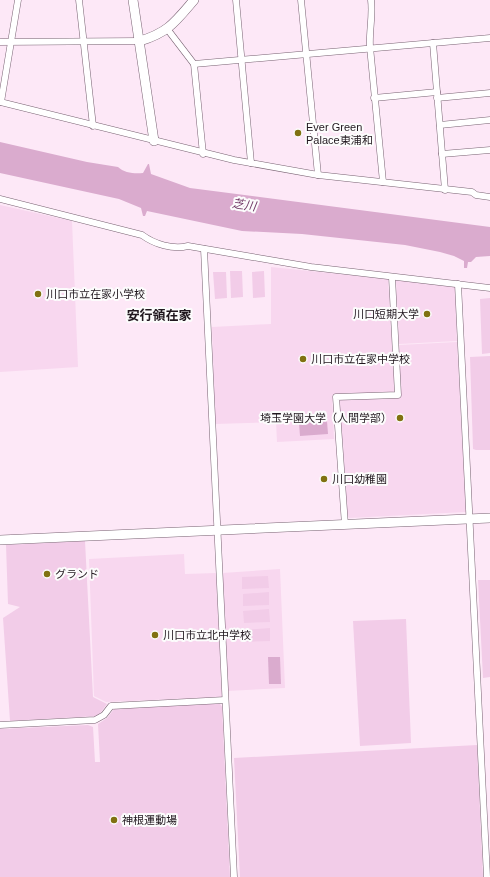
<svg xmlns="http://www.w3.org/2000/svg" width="490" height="877" viewBox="0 0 490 877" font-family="Helvetica,'Noto Sans JP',sans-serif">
	<rect width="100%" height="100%" fill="#fde8f7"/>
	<g fill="#f8d7ef">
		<path d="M0 205 72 221 78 367 0 372Z"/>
		<path d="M271 267 388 279 395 391 392 392 332 395 334 439 277 442 276 422 215 424 212 327 271 324Z"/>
		<path d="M396 280 455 287 457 341 399 344Z"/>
		<path d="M457 342 466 512 349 518 347 516 343 441 340 436 339 400 401 398 399 345Z"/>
		<path d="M184 554 185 574 216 573 222 697 106 702 94 696 89 559Z"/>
		<path d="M280 569 285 688 227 691 222 573Z"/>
	</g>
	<g fill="#f2cce8">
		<path d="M230 271H242L243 297 231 298Z"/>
		<path d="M264 271 265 297 253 298 252 272Z"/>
		<path d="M213 272H226L227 298 215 299Z"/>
		<path d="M490 298V353L482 354 480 299Z"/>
		<path d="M490 356V450H476L473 449 470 357Z"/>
		<path d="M85 541 93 697 107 704 98 716 10 721 3 618 20 607 8 604 6 545Z"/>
		<path d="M268 576 269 588 242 589V577Z"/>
		<path d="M478 580H490V677L483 678Z"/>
		<path d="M269 592V605L243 606V594Z"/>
		<path d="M269 609 270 622 244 623 243 611Z"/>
		<path d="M406 619 411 743 360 746 353 621Z"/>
		<path d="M270 628V641L244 642V630Z"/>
		<path d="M218 701 222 707 230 877H0V729L88 725 93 727 95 762H100L98 724 107 718 115 708Z"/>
		<path d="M477 745 483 877H240L234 758Z"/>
	</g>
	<g fill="#daabce">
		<path d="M0 142 87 162 118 167C124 173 135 174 143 173L148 164H149L151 174 190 188 490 227V256L476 257 471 262H468L467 268H464V261L454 256 440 252 405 245 302 234 242 231 147 211 145 216H143L141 208 119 199 0 173Z"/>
		<path d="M327 421 328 434 300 436 299 423Z"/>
		<path d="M268 657H280L281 684H269Z"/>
	</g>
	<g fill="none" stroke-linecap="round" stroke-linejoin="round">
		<defs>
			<g id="street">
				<path d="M79 0 93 126"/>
				<path d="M236 0 251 163"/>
				<path d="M301 0 318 175"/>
				<path d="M371 0C373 16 369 31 370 47L383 182"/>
				<path d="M168 30 194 64 203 154"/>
				<path d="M0 42 140 41"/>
				<path d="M433 43 445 190"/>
				<path d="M194 64 490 38"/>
				<path d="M374 98 437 92"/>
				<path d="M437 98 490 93"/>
				<path d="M0 102 234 160 318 175 472 192 476 195 490 197"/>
				<path d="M1 102 18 0"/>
				<path d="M440 125 490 120"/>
				<path d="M442 154 490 150"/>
				<path d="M0 199 142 235C154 244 173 250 188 246L311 267 490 288"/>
				<path d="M204 249 234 877"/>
				<path d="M458 284 487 877"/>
				<path d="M345 525 336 397 398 395 392 277"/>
				<path d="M0 725 95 720 104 715 111 706 225 700"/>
			</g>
			<g id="secondary">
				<path d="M133 0 154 141"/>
				<path d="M140 41C169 32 175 22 194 0"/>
				<path d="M0 540 490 518"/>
			</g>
		</defs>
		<use href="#street" stroke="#786272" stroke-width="7"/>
		<use href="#secondary" stroke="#786272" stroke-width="10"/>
		<use href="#street" stroke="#fff" stroke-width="6"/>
		<use href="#secondary" stroke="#fff" stroke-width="9"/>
	</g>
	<g fill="#807111" stroke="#fcfcfc" stroke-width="1.5">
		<circle cx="298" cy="133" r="4"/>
		<circle cx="38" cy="294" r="4"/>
		<circle cx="427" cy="314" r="4"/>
		<circle cx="303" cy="359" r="4"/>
		<circle cx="400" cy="418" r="4"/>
		<circle cx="324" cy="479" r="4"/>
		<circle cx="47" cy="574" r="4"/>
		<circle cx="155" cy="635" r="4"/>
		<circle cx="114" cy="820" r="4"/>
	</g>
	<g text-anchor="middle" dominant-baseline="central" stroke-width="4" stroke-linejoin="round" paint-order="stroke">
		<g font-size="11" fill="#21181f" stroke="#fcfcfc" text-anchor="start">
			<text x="306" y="127">Ever Green<tspan x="306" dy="13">Palace東浦和</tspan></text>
			<text x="46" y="294">川口市立在家小学校</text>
			<text x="419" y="314" text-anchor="end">川口短期大学</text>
			<text x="311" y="359">川口市立在家中学校</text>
			<text x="392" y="418" text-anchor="end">埼玉学園大学（人間学部）</text>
			<text x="332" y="479">川口幼稚園</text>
			<text x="55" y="574">グランド</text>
			<text x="163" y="635">川口市立北中学校</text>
			<text x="122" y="820">神根運動場</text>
		</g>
		<g font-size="12" font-style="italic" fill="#6f3664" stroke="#fcfcfc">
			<text transform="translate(244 205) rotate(8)">芝川</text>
		</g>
		<g font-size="13" font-weight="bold" fill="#21181f" stroke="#fcfcfc">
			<text x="159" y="315">安行領在家</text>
		</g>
	</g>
</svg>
